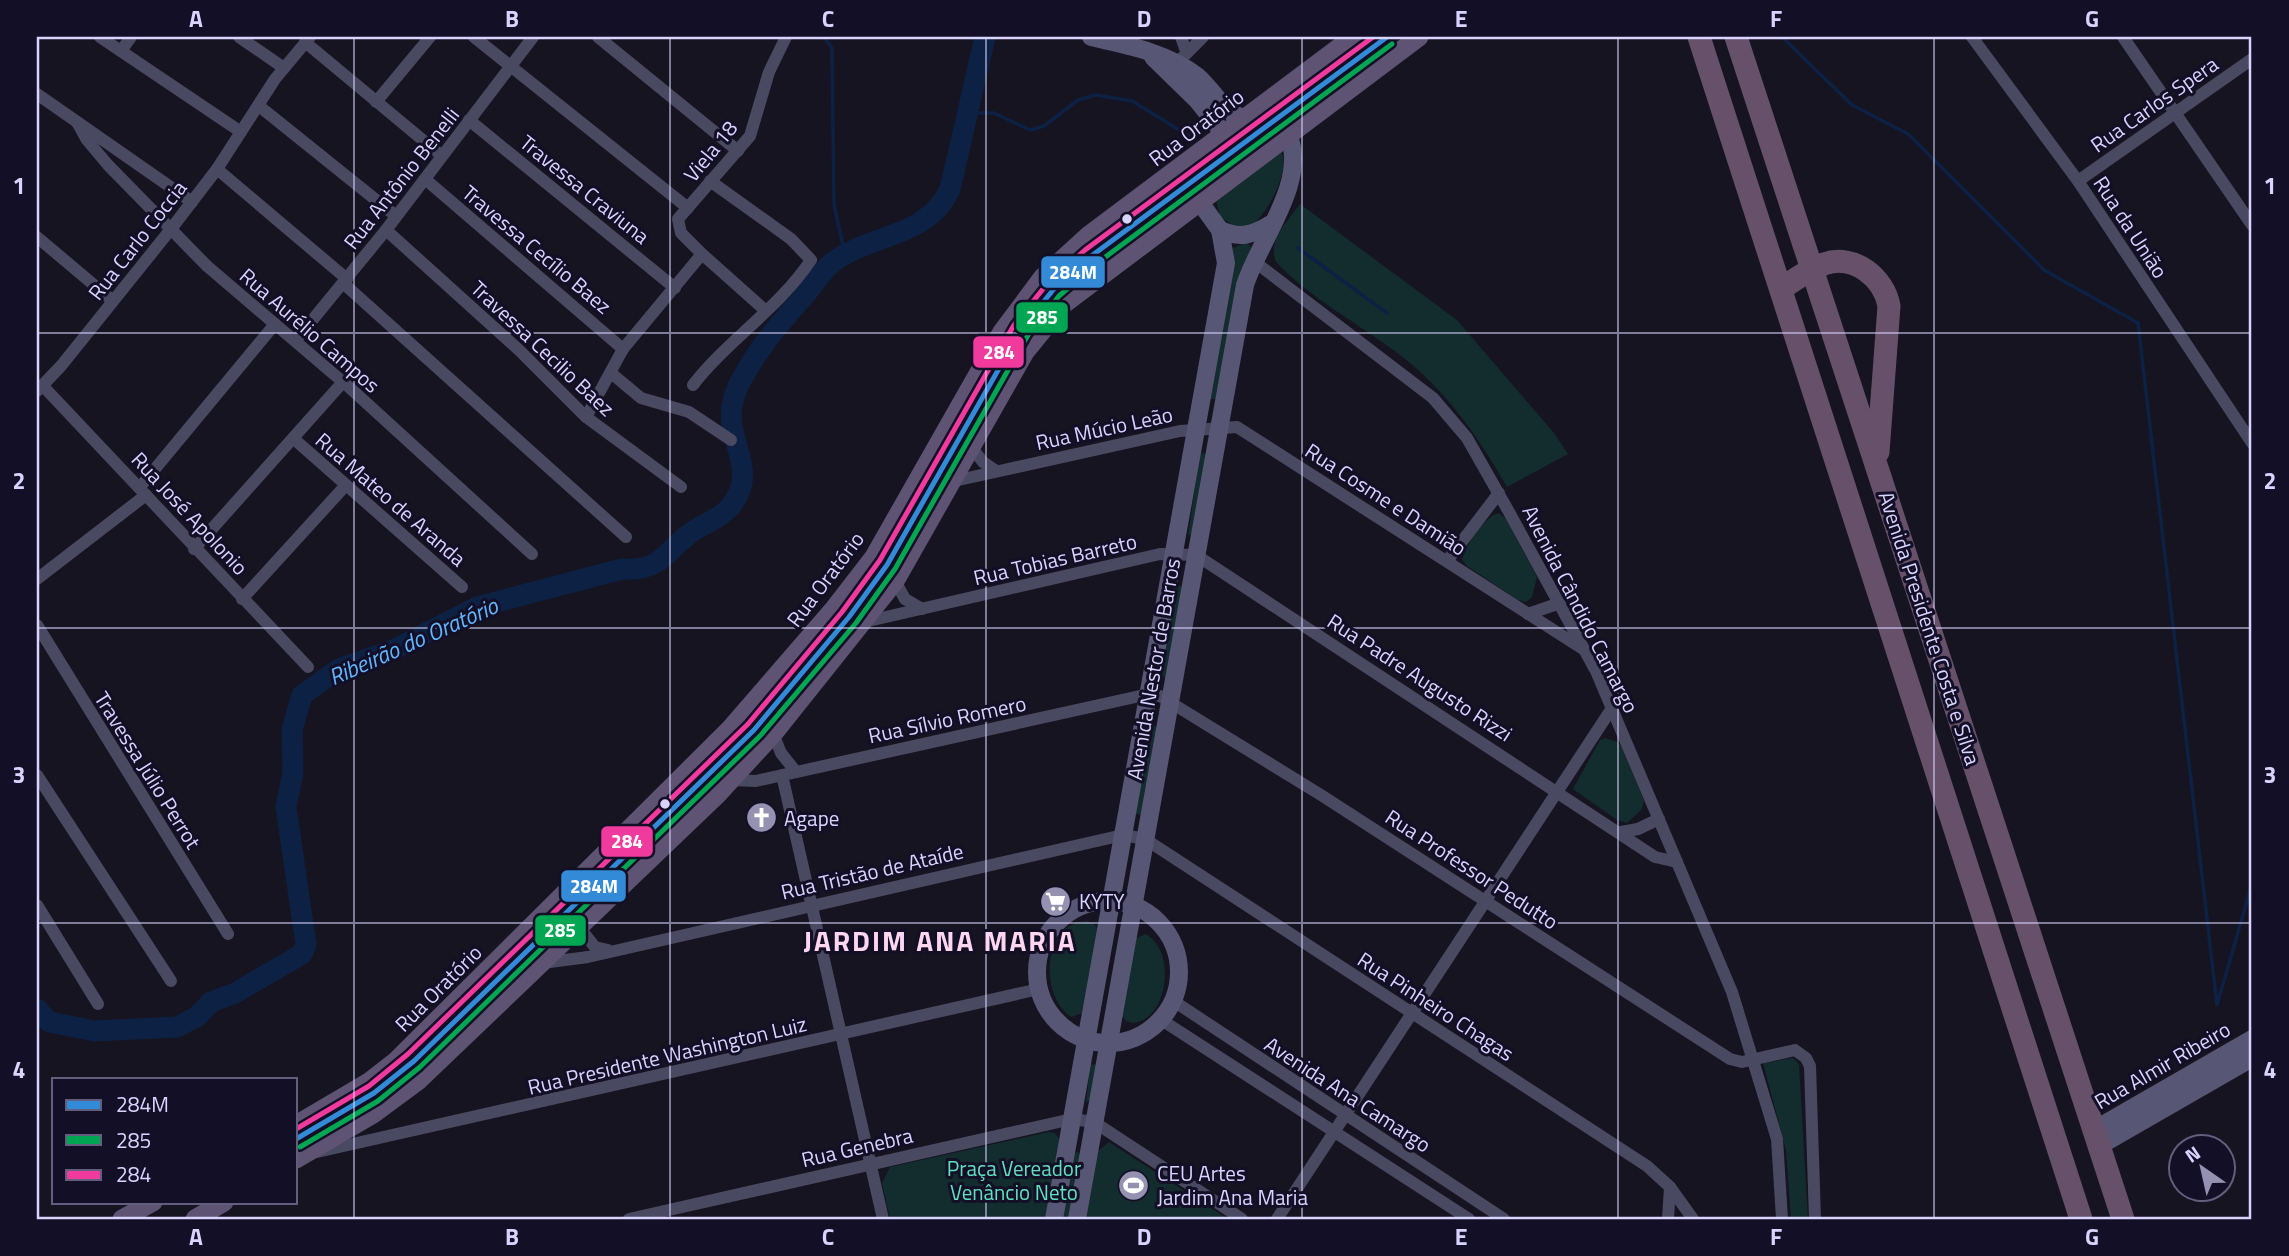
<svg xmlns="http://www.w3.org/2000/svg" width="2289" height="1256" viewBox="0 0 2289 1256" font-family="'Titillium Web',sans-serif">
	<rect width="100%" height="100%" fill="#161421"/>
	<g fill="#132c2d">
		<path d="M1280 150C1294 167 1264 222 1246 229L1233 226 1220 216 1216 200Z"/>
		<path d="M1300 204 1457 320 1554 433 1568 454 1507 487C1480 439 1445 389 1400 355 1362 326 1307 296 1276 262 1267 240 1288 221 1300 204Z"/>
		<path d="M1247 242 1251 247 1217 399H1209L1233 262V248Z"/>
		<path d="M1200 452 1207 455 1192 534 1188 536Z"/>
		<path d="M1499 513 1506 519 1537 577 1532 597 1526 602 1518 600 1467 566 1462 560C1464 546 1485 516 1499 513Z"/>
		<path d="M1178 584 1182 587 1168 675 1162 678 1174 586Z"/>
		<path d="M1153 725 1158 728 1141 815 1135 814 1150 726Z"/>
		<path d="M1605 738 1617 742 1622 747 1644 801 1641 810 1627 823 1617 820 1573 789 1600 740Z"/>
		<path d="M1088 921 1095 925 1098 931 1082 1013 1071 1017C1038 995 1043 921 1088 921Z"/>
		<path d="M1145 934C1177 949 1169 1021 1132 1023L1126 1021 1120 1012 1135 939Z"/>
		<path d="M1793 1058 1799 1064 1808 1219H1791L1786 1150 1763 1063Z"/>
		<path d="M1094 1064 1096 1066 1091 1100 1086 1102 1090 1065Z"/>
		<path d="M1049 1132 1055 1133 1060 1140 1047 1219H890L882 1183 890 1167Z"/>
		<path d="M1109 1142 1112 1144 1228 1219H1085L1098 1151Z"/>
		<path d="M1078 1152 1081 1156 1070 1219H1061L1074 1153Z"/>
	</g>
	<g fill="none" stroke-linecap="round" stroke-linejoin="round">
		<g stroke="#0d2144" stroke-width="3.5">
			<path d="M824 37 832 48 834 205 845 255"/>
			<path d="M1783 38 1852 105 1908 134 2044 270 2138 323 2217 1005 2252 884"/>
			<path d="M967 113H994L1030 130 1044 126 1078 100 1096 95 1132 101 1189 136"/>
			<path d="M1298 248 1387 313"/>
		</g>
		<path stroke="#0d2144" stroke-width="21" d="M37 1009 49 1022 95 1031 177 1027 198 1016 211 1002 235 993 302 954 306 944 304 931 286 807 293 773 292 730 302 695 339 669 393 650 477 607 622 569C660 571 663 555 689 534 702 524 717 521 729 508 761 472 726 443 732 407 733 398 738 384 743 377 759 347 782 321 804 296 813 286 821 272 832 263 870 233 927 239 950 189L985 37"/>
		<g stroke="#4a4962" stroke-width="12">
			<path d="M100 37 241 132"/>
			<path d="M239 37 284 68"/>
			<path d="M474 37 688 208"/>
			<path d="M598 37 738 151"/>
			<path d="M1181 37 1186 51"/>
			<path d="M1972 37 2078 181 2252 443"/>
			<path d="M2123 37 2252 225"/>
			<path d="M305 42 442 156"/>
			<path d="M121 51 131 37"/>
			<path d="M1171 69 1203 37"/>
			<path d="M37 94 192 202"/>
			<path d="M376 102 430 37"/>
			<path d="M259 106 396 216"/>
			<path d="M469 120 675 288"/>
			<path d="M77 122 87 140 108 165 207 266 350 388 532 554"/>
			<path d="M217 169 347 279"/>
			<path d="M425 179 623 349"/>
			<path d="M2078 181 2252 59"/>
			<path d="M386 230 519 350 586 417 681 487"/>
			<path d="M37 237 113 301"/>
			<path d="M702 254 766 311"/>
			<path d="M1255 262 1433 398 1467 438 1509 512 1596 671 1732 992 1777 1139 1782 1219"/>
			<path d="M343 283 626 537"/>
			<path d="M296 340 386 230 533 37"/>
			<path d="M611 373 641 398 689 412 731 440"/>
			<path d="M42 385 308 667"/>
			<path d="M693 385C728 340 779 308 811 260L791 239 710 181"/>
			<path d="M37 391 61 366 171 229 217 169 275 79 310 37"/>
			<path d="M586 417 623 349 702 254 681 233 678 219 750 136 769 72 786 37"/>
			<path d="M294 439 462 587"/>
			<path d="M972 448 983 462 996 471"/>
			<path d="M954 481 1180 431 1237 427 1583 649"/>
			<path d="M140 487 275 324"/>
			<path d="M194 549 343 382"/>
			<path d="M1447 561 1499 493"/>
			<path d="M37 579 146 495"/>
			<path d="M895 581 905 599 922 609"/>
			<path d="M242 599 346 485"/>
			<path d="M1528 614 1560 603"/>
			<path d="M864 622 1160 554 1196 555 1655 857 1677 862"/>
			<path d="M37 625 228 934"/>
			<path d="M773 734 781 753 796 772"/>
			<path d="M37 775 171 981"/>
			<path d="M782 775 883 1219"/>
			<path d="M732 780 756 781 1149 694 1160 696 1321 795 1730 1059 1742 1062 1795 1050 1806 1058 1810 1066 1815 1219"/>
			<path d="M1621 832 1638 829 1659 819"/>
			<path d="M37 905 98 1004"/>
			<path d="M579 927 595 947 608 950"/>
			<path d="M542 963 588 957 1123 835 1145 839 1647 1166 1670 1187 1693 1219"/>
			<path d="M1172 1000 1504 1219"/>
			<path d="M1160 1019 1469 1219"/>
			<path d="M317 1152 1039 989"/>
			<path d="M629 1219 1072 1119 1094 1122 1242 1219"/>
			<path d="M1277 1219 1612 708"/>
			<path d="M1668 1219 1670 1187"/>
		</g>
		<g stroke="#575674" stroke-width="18">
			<path d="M1091 37C1127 45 1168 53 1197 76 1213 89 1225 116 1246 118"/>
			<path d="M1153 57 1197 100 1224 134"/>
			<path d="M1220 230C1240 239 1253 235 1271 224"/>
			<circle cx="1108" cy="972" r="71"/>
			<path d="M2094 1130 2252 1039"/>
			<path d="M2099 1146 2252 1058"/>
			<path d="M1054 1219 1226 263 1220 230 1199 201"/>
			<path d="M1077 1219 1245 285C1259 241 1309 180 1288 135"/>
		</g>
		<g stroke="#5e5373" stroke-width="19">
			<path d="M1250 115 1267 117 1288 135"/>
			<path d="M1196 156 1189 177 1199 201"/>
			<path d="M296 1125 369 1082 396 1061 730 729 833 610 874 557 1002 332 1043 277 1089 235 1353 37"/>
			<path d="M296 1159 373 1114 419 1080 716 796 773 734 895 581 1025 352 1064 304 1419 37"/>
			<path d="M122 1219 153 1202"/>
			<path d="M195 1219 224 1202"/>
		</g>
		<g stroke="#67516a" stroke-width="23">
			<path d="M1699 37 2081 1219"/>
			<path d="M1736 37 2123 1219"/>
			<path d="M1781 289C1794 280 1809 269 1824 264 1854 253 1884 278 1889 306L1878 452"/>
		</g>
		<defs>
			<path id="bus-1" d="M296 1139 374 1093 414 1061 754 730 849 617 887 565 1021 330 1053 290 1090 257 1387 37"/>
			<path id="bus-2" d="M300 1147 378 1101 420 1067 760 736 856 623 895 569 1028 335 1059 296 1096 264 1392 44"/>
			<path id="bus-3" d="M296 1129 369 1086 408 1054 748 724 842 612 880 560 1014 325 1047 284 1085 250 1373 37"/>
		</defs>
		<use href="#bus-1" stroke="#130f26" stroke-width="10"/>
		<use href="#bus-2" stroke="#130f26" stroke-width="10"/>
		<use href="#bus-3" stroke="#130f26" stroke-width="10"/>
		<use href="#bus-1" stroke="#338bd7" stroke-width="5"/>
		<use href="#bus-2" stroke="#00a651" stroke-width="5"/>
		<use href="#bus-3" stroke="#f13a9d" stroke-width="5"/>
	</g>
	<path fill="none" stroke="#d9d4ff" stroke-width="2" stroke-opacity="0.55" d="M354 37V1219M670 37V1219M986 37V1219M1302 37V1219M1618 37V1219M1934 37V1219M37 333H2252M37 628H2252M37 923H2252"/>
	<defs>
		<symbol id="church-disc" viewBox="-11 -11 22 22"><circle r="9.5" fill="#9591b1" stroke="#130f26"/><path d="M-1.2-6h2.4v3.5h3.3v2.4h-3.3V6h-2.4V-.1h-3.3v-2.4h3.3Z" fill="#fff"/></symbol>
		<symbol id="supermarket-disc" viewBox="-11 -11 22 22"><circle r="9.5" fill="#9591b1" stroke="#130f26"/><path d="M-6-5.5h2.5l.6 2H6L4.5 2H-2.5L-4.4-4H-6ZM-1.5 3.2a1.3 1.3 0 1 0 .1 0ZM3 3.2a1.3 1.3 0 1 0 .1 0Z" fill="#fff"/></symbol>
		<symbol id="stadium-disc" viewBox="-11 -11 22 22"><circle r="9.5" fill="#9591b1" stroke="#130f26"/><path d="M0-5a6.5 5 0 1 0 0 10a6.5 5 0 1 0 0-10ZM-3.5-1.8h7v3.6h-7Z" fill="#fff"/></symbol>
	</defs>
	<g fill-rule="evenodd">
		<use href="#church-disc" x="744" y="800" width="35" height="35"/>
		<use href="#supermarket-disc" x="1038" y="884" width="35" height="35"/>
		<use href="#stadium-disc" x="1116" y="1168" width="35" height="35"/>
	</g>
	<g fill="#d9d4ff" stroke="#130f26" stroke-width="2.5">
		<circle cx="1127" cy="219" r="6"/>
		<circle cx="665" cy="804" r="6"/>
	</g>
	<g text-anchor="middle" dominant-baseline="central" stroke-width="6" stroke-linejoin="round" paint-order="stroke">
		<g font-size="21" fill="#d9d4ff" stroke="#130f26">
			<text transform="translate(2154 104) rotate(-35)">Rua Carlos Spera</text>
			<text transform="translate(1196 127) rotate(-37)">Rua Oratório</text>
			<text transform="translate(710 151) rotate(-51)">Viela 18</text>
			<text transform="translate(401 178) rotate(-52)">Rua Antônio Benelli</text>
			<text transform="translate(585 189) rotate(39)">Travessa Craviuna</text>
			<text transform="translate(2131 227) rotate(57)">Rua da União</text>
			<text transform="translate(137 240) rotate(-52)">Rua Carlo Coccia</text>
			<text transform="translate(537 249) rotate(40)">Travessa Cecílio Baez</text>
			<text transform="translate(310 330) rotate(41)">Rua Aurélio Campos</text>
			<text transform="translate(543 348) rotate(43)">Travessa Cecilio Baez</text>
			<text transform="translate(1104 428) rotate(-12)">Rua Múcio Leão</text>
			<text transform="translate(391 499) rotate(41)">Rua Mateo de Aranda</text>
			<text transform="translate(1386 499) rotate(33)">Rua Cosme e Damião</text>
			<text transform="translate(190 513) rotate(47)">Rua José Apolonio</text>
			<text transform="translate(1055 559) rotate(-13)">Rua Tobias Barreto</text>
			<text transform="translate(825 579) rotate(-53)">Rua Oratório</text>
			<text transform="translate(1581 609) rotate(63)">Avenida Cândido Camargo</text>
			<text transform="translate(1930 628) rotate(72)">Avenida Presidente Costa e Silva</text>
			<text transform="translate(1153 669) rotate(-80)">Avenida Nestor de Barros</text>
			<text transform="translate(1420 677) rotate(33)">Rua Padre Augusto Rizzi</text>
			<text transform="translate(947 719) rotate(-12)">Rua Sílvio Romero</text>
			<text transform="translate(148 770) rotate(58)">Travessa Júlio Perrot</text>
			<text transform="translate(1472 869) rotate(33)">Rua Professor Pedutto</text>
			<text transform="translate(872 871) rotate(-13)">Rua Tristão de Ataíde</text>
			<text transform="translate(438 988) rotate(-45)">Rua Oratório</text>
			<text transform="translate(1436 1006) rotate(33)">Rua Pinheiro Chagas</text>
			<text transform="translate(667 1055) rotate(-13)">Rua Presidente Washington Luiz</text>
			<text transform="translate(2162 1065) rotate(-30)">Rua Almir Ribeiro</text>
			<text transform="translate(1348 1094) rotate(33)">Avenida Ana Camargo</text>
			<text transform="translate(857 1147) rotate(-13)">Rua Genebra</text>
		</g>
		<g font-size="21" fill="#d9d4ff" stroke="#130f26" text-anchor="start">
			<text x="784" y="818">Agape</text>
			<text x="1079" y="901">KYTY</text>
			<text x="1157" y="1173">CEU Artes<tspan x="1157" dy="24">Jardim Ana Maria</tspan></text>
		</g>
		<g font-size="21" fill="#5fe0c0" stroke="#130f26">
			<text x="1014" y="1168">Praça Vereador<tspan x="1014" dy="24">Venâncio Neto</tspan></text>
		</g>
		<g font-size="23" font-style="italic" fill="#62b6ff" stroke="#130f26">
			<text transform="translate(413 641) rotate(-24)">Ribeirão do Oratório</text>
		</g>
		<g font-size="28" font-weight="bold" letter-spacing="2" fill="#ffd6f0" stroke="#130f26">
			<text x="940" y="940">JARDIM ANA MARIA</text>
		</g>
	</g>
	<g stroke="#130f26" stroke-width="2.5">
		<rect x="1040" y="255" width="66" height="34" rx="7" fill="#338bd7"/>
		<rect x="1015" y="301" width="54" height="33" rx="7" fill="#00a651"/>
		<rect x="972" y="335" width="53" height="34" rx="7" fill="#f13a9d"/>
		<rect x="600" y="825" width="54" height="33" rx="7" fill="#f13a9d"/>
		<rect x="560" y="869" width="67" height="34" rx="7" fill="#338bd7"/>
		<rect x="534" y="914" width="53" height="33" rx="7" fill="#00a651"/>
	</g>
	<g font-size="19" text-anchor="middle" font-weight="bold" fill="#fff">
		<text x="1073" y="279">284M</text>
		<text x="1042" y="324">285</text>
		<text x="999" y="359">284</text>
		<text x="627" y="848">284</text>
		<text x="594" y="893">284M</text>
		<text x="560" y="937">285</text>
	</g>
	<rect width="2289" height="1256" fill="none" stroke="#130f26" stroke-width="77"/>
	<rect x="52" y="1078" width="245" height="126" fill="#130f26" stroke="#625e7d" stroke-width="2"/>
	<rect x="66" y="1100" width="35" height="10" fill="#338bd7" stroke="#625e7d" stroke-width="2"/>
	<text x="116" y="1112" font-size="21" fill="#d9d4ff">284M</text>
	<rect x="66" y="1135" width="35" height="10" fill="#00a651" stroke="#625e7d" stroke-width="2"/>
	<text x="116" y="1148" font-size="21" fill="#d9d4ff">285</text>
	<rect x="66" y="1170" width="35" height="10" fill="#f13a9d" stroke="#625e7d" stroke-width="2"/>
	<text x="116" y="1182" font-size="21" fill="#d9d4ff">284</text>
	<g transform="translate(2202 1168) rotate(326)"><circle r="33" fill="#130f26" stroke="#625e7d" stroke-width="2"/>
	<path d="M0-5L12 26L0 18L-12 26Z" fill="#9591b1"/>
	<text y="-10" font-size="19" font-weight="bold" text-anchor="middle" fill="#d9d4ff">N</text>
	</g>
	<rect x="38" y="38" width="2212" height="1180" fill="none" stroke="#d9d4ff" stroke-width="2.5"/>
	<g font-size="23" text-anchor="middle" font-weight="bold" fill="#d9d4ff">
		<text x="196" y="27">A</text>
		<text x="512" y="27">B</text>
		<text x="828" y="27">C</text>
		<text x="1144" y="27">D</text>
		<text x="1461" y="27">E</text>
		<text x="1776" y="27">F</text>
		<text x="2092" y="27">G</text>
		<text x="19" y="194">1</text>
		<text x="2270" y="194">1</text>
		<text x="19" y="489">2</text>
		<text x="2270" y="489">2</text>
		<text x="19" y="783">3</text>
		<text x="2270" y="783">3</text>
		<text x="19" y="1078">4</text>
		<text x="2270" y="1078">4</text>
		<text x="196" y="1245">A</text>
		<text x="512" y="1245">B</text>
		<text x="828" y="1245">C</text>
		<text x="1144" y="1245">D</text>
		<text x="1461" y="1245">E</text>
		<text x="1776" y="1245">F</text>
		<text x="2092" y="1245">G</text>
	</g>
</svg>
